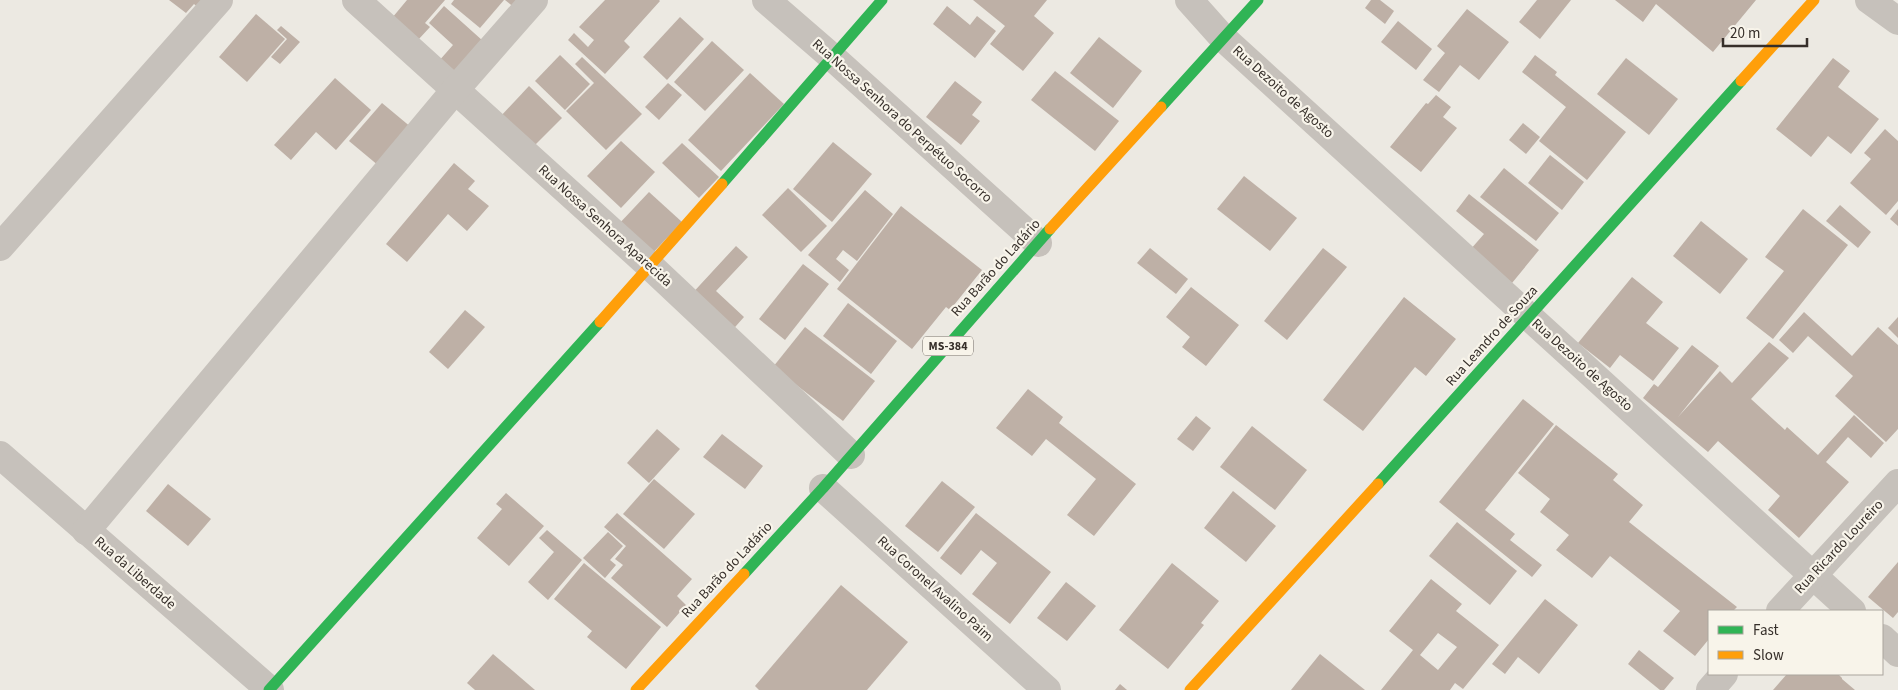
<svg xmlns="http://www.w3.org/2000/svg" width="1898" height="690" viewBox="0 0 1898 690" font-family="'Source Sans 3',sans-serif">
	<rect width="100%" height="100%" fill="#ece9e2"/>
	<g fill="#beb0a6" fill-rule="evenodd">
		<path d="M169 0H210L201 10 194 4 186 13Z"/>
		<path d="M407 0H445L425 23 430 27 418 40 392 18Z"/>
		<path d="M454 0H504L480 28 451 4Z"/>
		<path d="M505 0H522L515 8Z"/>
		<path d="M605 0H659L660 1 624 41 630 47 605 74 568 40 574 33 588 47 594 40 579 27Z"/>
		<path d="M973 0H1047L1034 16 1054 33 1023 71 990 44 1005 26Z"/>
		<path d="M1371 0H1380L1394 11 1385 24 1365 8Z"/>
		<path d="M1537 0H1571L1540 39 1519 22Z"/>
		<path d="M1615 0H1756L1713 52 1656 4 1643 22Z"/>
		<path d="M444 6 483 41 452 75 438 62 453 45 429 23Z"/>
		<path d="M947 6 970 25 977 16 996 31 975 58 933 24Z"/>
		<path d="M1467 9 1509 42 1479 80 1460 65 1439 92 1423 80 1445 53 1437 46Z"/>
		<path d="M256 14 285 39 247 82 219 57Z"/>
		<path d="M680 17 704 39 667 80 643 57Z"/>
		<path d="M1398 21 1432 49 1416 70 1381 42Z"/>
		<path d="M281 26 300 42 280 64 271 57 287 39 277 30Z"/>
		<path d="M1099 37 1142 71 1113 108 1070 73Z"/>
		<path d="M712 41 744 70 705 111 674 82Z"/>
		<path d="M560 55 590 84 565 110 535 81Z"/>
		<path d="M1535 55 1557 72 1555 75 1626 132 1587 180 1539 141 1566 107 1522 72Z"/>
		<path d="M582 57 642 114 606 150 566 111 594 83 575 64Z"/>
		<path d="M1626 58 1678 99 1649 135 1597 94Z"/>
		<path d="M1833 58 1850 71 1838 87 1879 119 1851 154 1828 136 1811 157 1776 129Z"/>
		<path d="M1055 71 1119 121 1095 151 1031 100Z"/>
		<path d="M750 73 784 104 721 171 688 140Z"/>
		<path d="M335 78 371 110 336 150 316 132 291 160 274 145Z"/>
		<path d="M955 81 982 102 972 115 980 121 961 145 926 117Z"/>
		<path d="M668 83 682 95 659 120 645 107Z"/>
		<path d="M529 86 562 118 531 149 499 118Z"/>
		<path d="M1436 95 1451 107 1443 117 1457 128 1421 172 1390 147 1426 103 1428 104Z"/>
		<path d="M382 103 418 133 385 171 349 141Z"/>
		<path d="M1523 123 1540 137 1526 154 1509 140Z"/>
		<path d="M1885 129 1898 141V201L1886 215 1850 183 1871 159 1864 153Z"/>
		<path d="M621 141 655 172 621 208 587 176Z"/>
		<path d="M833 142 872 174 832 222 793 189Z"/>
		<path d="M682 143 719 177 699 198 662 163Z"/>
		<path d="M1550 155 1584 182 1562 210 1528 183Z"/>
		<path d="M454 163 475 181 468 189 489 206 467 231 448 214 407 262 386 244Z"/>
		<path d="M1504 168 1559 213 1536 241 1480 197Z"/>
		<path d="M1244 176 1297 218 1270 251 1217 209Z"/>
		<path d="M788 188 827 226 801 252 762 215Z"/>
		<path d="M865 190 893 214 857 261 843 250 836 259 849 270 840 282 808 255Z"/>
		<path d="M649 192 682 222 649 257 617 226Z"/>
		<path d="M1469 194 1539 250 1512 283 1470 250 1484 234 1456 211Z"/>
		<path d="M1840 205 1871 232 1858 248 1826 221Z"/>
		<path d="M901 206 982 270 950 310 946 307 912 349 837 289Z"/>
		<path d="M1803 209 1848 245 1773 339 1746 318 1784 271 1765 257Z"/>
		<path d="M1898 209V226L1890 219Z"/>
		<path d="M1701 221 1748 259 1720 294 1673 256Z"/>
		<path d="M736 246 748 257 716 291 744 317 728 335 688 298Z"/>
		<path d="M1150 248 1188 279 1176 294 1137 263Z"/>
		<path d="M1323 248 1347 267 1287 340 1264 321Z"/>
		<path d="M803 264 829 284 785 340 759 319Z"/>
		<path d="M1632 277 1663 302 1646 323 1679 348 1653 381 1620 355 1610 368 1578 343Z"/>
		<path d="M1191 287 1239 325 1206 366 1182 347 1190 337 1166 317Z"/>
		<path d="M1404 297 1456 339 1426 376 1415 367 1363 431 1323 400Z"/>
		<path d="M848 303 897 341 871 374 823 336Z"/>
		<path d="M465 310 485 327 448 369 429 352Z"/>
		<path d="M1804 312 1852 356 1878 327 1898 345V429L1886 442 1835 396 1853 376 1808 336 1793 353 1779 340Z"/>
		<path d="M1898 317V338L1888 328Z"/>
		<path d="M805 327 875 381 843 421 773 367Z"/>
		<path d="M1769 342 1789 358 1751 399 1785 430 1787 427 1818 455 1854 415 1884 443 1871 458 1848 437 1826 462 1849 482 1799 538 1768 510 1780 496 1718 441 1708 452 1643 398 1654 384 1658 387 1692 345 1719 366 1678 417 1720 371 1732 383Z"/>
		<path d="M1028 389 1063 417 1059 423 1136 484 1094 536 1067 515 1096 479 1046 439 1032 456 996 428Z"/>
		<path d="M1523 399 1554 424 1485 510 1515 534 1510 540 1542 565 1532 577 1439 502Z"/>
		<path d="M1196 416 1211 428 1193 451 1177 439Z"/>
		<path d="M1556 425 1618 474 1613 480 1643 505 1629 522 1737 607 1733 611H1709V639L1695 656 1663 631 1680 611 1610 556 1592 578 1556 550 1569 535 1540 512 1550 499 1518 473Z"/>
		<path d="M1252 426 1307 470 1275 510 1220 467Z"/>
		<path d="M657 429 680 449 649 483 627 463Z"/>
		<path d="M722 434 763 466 745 489 703 457Z"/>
		<path d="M654 479 695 514 664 549 623 514Z"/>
		<path d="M942 481 975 507 938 552 905 526Z"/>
		<path d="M168 484 211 519 188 546 146 511Z"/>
		<path d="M1233 491 1276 526 1246 562 1204 528Z"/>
		<path d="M506 493 544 526 509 566 477 538 502 509 496 504Z"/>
		<path d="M617 513 692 579 677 596 686 605 667 627 611 578 623 565 615 559 626 546 604 527Z"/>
		<path d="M976 513 1051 572 1010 624 972 594 997 563 981 550 961 575 940 558Z"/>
		<path d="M1457 522 1517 571 1490 605 1429 556Z"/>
		<path d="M547 530 582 560 548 600 528 582 554 552 539 538Z"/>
		<path d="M608 532 623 546 610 560 616 565 605 578 583 558Z"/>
		<path d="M1898 562V612L1893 618 1868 597Z"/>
		<path d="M584 563 661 627 626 669 587 637 592 631 554 599Z"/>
		<path d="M1172 563 1219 601 1201 623 1204 625 1168 669 1119 630Z"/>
		<path d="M1431 579 1462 604 1456 611 1499 645 1463 689 1455 683 1450 690H1381L1413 650 1389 631ZM1438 633 1457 647 1438 670 1420 655Z"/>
		<path d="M1066 582 1096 606 1067 641 1037 618Z"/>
		<path d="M841 585 908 642 867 690H759L755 686Z"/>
		<path d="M1545 599 1578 625 1539 674 1518 657 1505 674 1492 664Z"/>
		<path d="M1639 650 1674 678 1664 690H1660L1628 664Z"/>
		<path d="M493 654 535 690H475L467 683Z"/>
		<path d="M1320 654 1365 690H1291Z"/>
		<path d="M1787 674H1838L1842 678V679L1855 690H1773Z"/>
		<path d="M1120 684 1127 690H1115Z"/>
	</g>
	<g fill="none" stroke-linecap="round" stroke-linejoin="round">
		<g stroke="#c6c1bb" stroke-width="28">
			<path d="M356 0 650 266 851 455"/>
			<path d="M766 0 832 57 1038 243"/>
			<path d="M1189 0 1223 38 1852 611"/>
			<path d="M1869 0 1898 21"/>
			<path d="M0 247 219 0"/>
			<path d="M0 455 270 690"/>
			<path d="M823 488 1047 690"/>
			<path d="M86 531 455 90 534 0"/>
			<path d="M1780 611 1898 483"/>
			<path d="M1882 638 1898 653"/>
			<path d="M1710 690 1724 674"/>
		</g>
		<g stroke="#30b455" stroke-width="11">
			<path d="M1161 107 1258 0"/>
			<path d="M722 184 882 0"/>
			<path d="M1378 484 1741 81"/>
			<path d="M744 574 823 488 1050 229"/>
			<path d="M269 690 600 322"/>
		</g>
		<g stroke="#ff9f0a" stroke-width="11">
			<path d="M1741 81 1814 0"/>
			<path d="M1050 229 1161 107"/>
			<path d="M600 322 722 184"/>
			<path d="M636 690 744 574"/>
			<path d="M1190 690 1378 484"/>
		</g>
	</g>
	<g text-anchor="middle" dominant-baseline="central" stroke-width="4.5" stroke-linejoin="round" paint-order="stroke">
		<rect fill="#f8f4ea" stroke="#706a64" stroke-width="1" x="923" y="336.5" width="50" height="19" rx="4"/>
		<g font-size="12" font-weight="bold" fill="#362f2a">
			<text x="948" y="346">MS-384</text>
		</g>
		<g font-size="14" fill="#362f2a" stroke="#f8f4ea">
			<text transform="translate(1283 92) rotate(42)">Rua Dezoito de Agosto</text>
			<text transform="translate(902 121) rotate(42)">Rua Nossa Senhora do Perpétuo Socorro</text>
			<text transform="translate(605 226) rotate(42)">Rua Nossa Senhora Aparecida</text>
			<text transform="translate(996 268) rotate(-48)">Rua Barão do Ladário</text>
			<text transform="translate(1492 336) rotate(-48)">Rua Leandro de Souza</text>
			<text transform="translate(1582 365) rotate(42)">Rua Dezoito de Agosto</text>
			<text transform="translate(1839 547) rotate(-47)">Rua Ricardo Loureiro</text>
			<text transform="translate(727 570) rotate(-47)">Rua Barão do Ladário</text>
			<text transform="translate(135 573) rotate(41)">Rua da Liberdade</text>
			<text transform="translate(935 589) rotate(42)">Rua Coronel Avalino Paim</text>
		</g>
	</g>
	<rect x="1708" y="610" width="175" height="65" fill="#f8f4ea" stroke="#aaa59d"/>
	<rect x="1718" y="626" width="25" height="8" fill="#30b455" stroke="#aaa59d"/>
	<text x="1753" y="635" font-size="15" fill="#362f2a">Fast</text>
	<rect x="1718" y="651" width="25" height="8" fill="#ff9f0a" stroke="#aaa59d"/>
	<text x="1753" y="660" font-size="15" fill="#362f2a">Slow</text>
	<path d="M1723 38v8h84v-8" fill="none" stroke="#362f2a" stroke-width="2.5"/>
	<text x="1730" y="38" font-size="15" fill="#362f2a" stroke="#f8f4ea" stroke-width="4" paint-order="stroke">20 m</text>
</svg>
